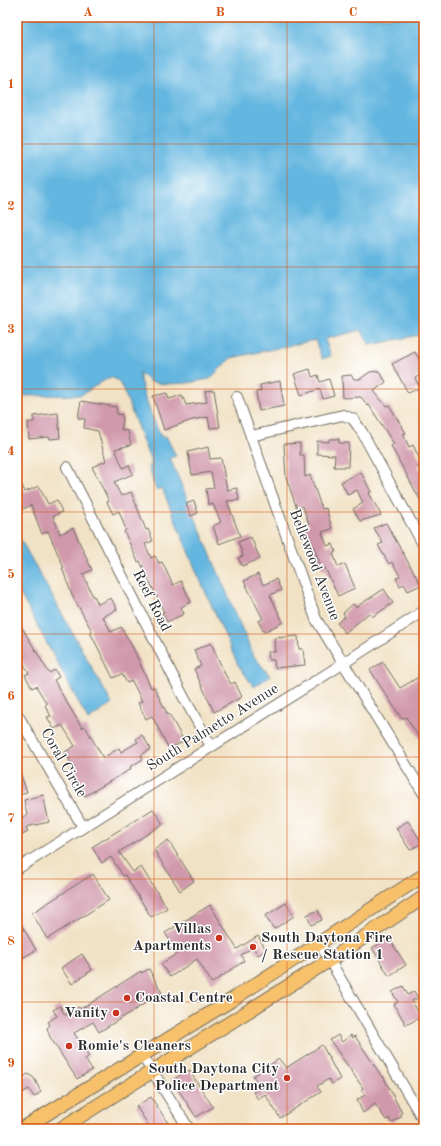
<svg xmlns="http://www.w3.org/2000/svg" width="441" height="1146" viewBox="0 0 441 1146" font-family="'Old Standard TT',serif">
	<rect width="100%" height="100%" fill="#fff"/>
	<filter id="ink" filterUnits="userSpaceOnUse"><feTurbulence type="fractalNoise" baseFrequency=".025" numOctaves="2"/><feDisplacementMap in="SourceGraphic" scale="8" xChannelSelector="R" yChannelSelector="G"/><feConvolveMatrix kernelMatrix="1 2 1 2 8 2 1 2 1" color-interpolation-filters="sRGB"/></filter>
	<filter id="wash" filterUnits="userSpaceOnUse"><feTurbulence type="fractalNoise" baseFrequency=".012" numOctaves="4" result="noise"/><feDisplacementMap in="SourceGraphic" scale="16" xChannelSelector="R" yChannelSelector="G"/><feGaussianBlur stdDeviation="0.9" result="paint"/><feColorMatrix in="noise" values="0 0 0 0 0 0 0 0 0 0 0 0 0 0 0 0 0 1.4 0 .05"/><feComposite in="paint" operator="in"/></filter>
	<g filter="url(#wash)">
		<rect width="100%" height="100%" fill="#f1e2c5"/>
		<g fill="#63b6df" stroke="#477085">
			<path d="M17 17H424V334L370 345 361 330 325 339 331 356 322 359 315 340 231 358 210 379 187 383 166 384 150 382 139 372C142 395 152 416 161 437L166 436 176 456 170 458 253 655 270 676 254 687 238 665 197 573 162 488 156 490 148 466 152 465 123 389 117 380 110 377 81 395 17 396Z"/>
			<path d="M17 533 112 704 88 720 17 588Z"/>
		</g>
		<g id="blocks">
			<g fill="#d098ab">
				<path d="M415 352 424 368V373L415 378 420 388 408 393 392 364Z"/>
				<path d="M310 369 312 377 318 375 320 382 329 379 334 396 323 399 320 389 301 395 294 374Z"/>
				<path d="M379 371 386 382 374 391 386 406 389 405 406 433 403 434 409 447 413 445 422 464 418 466 424 477V507L391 446 394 444 369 405 368 406 361 397 343 398 342 376 351 375 354 379H360L370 372Z"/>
				<path d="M280 381 284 406 259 411 256 392 261 391 260 385Z"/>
				<path d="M214 390 220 427 210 428 208 417 192 420 164 430 153 396 167 393 169 399 182 395 186 405 207 402 205 391Z"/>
				<path d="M81 401 116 407 117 414 122 415 123 420 121 430 128 431 131 445 115 449 123 468 129 465 133 474 114 482 121 496 131 492 146 530 148 529 153 541 145 544 151 558 155 556 159 563 162 562 173 585 181 581 191 602 181 607 184 614 167 622 162 613 164 612 140 561 138 562 124 531 126 530 119 511 113 514 107 502 109 501 92 467 106 461 98 431 84 428 85 419 78 418Z"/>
				<path d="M58 413 60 438 50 439 49 437 29 439 28 422H34V416Z"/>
				<path d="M329 439H339V443H349L348 467H334L335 455 317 454V441L329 442Z"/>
				<path d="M300 443V455H304L305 477 310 475 322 509 326 508 332 529 322 532 327 546 333 544 336 552 333 553 338 567 345 564 355 588 338 596 325 568 322 569 309 535 307 536 304 526 309 525 303 506 297 509 286 477 284 444Z"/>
				<path d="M208 447 210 459 221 458 227 490 237 488 239 500 227 501 240 536 219 544 213 526 221 522 213 504H208L206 489 214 488 211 472 192 475 188 452Z"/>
				<path d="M361 472 371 492 369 493 381 515 360 521 353 509 363 503 357 490 348 495 341 482Z"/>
				<path d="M17 475 25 492 39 486 48 504 57 500 62 512 53 516 60 534 73 528 92 570 83 574 93 597 94 596 98 604 111 598 117 609 103 617 111 632 121 627 133 648 151 688 154 687 168 715 169 714 184 741 169 749 152 716 146 719 138 703 142 701 132 681 127 683 122 674 113 678 90 632 92 631 72 595 62 568H64L48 531 42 534 31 505 17 512Z"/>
				<path d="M194 501 198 513 191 516 186 504Z"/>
				<path d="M386 523 421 585 408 591 404 584 400 586 396 578 400 576 392 562 389 564 378 545 383 543 374 528Z"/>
				<path d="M251 537 260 559 242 566 238 558 243 556 238 542Z"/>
				<path d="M258 574 263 585 276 579 281 590 270 595 283 622 264 632 258 621 263 619 244 581Z"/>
				<path d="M384 589 393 603 372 617 369 613 345 633 337 623 345 616 343 613 353 604 356 607Z"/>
				<path d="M17 619 49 673 55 670 59 677 54 680 63 696 82 728 85 726 103 758 119 748 121 752 138 742 136 739 142 735 151 749 141 755 143 759 130 767 131 769 85 796 69 771 74 768 65 752 75 746 62 725 54 729 47 717 51 716 45 706 47 704 36 686 32 688 25 675 29 673 17 652Z"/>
				<path d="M298 636 299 649H303L305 665 275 668 274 660H269L268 652H275L274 638Z"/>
				<path d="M211 643 225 674 231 684 235 682 242 697 214 712 194 669 201 666 194 650Z"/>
				<path d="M383 662 400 688 424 674V745L406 717 402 719 370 670Z"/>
				<path d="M18 767 27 792 17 796V768Z"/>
				<path d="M43 795 49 822 26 827 28 832 17 838V820L27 815 24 800Z"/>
				<path d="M153 809 163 824 119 852 133 872 141 867 167 908 151 917 125 875 123 876 111 857 102 863 92 847Z"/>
				<path d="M408 821 422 843 410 850 396 828Z"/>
				<path d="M168 840 194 881 180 891 154 850Z"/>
				<path d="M93 874 109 900 47 939 32 913Z"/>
				<path d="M286 903 294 916 274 929 265 916Z"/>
				<path d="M210 905 237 949 258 936 266 950 258 955 253 947 241 955 244 961 212 983 197 959 170 977 161 964 178 953 165 933Z"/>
				<path d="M318 910 322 920 311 925 307 915Z"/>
				<path d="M17 917 36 950 17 961Z"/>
				<path d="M389 938 406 965 389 976 372 948Z"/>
				<path d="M82 954 92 970 72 984 61 968Z"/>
				<path d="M149 969 162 993 99 1032 93 1022 74 1033 89 1056 85 1059 92 1070 77 1079 50 1037 47 1028 50 1025 48 1022 57 1016 53 1010 60 1006 65 1015 79 1007 81 1009 141 971V973Z"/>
				<path d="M403 986 408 995 414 991 418 998 412 1001 421 1017 406 1025 394 1004 398 1002 392 992Z"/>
				<path d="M338 1035 342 1042 351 1035 353 1038 355 1036 382 1077 383 1076 402 1113 400 1114 402 1116 391 1123 389 1118 386 1120 375 1104 363 1113 357 1100 365 1095 361 1090 363 1088 330 1040Z"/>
				<path d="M322 1045 340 1079 332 1084 329 1079 317 1086 321 1092 280 1118 265 1094 258 1099 253 1092 261 1087 253 1076 279 1059 286 1068Z"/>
				<path d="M189 1070 213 1107 196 1117 172 1080Z"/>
				<path d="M28 1074 34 1078 41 1092 34 1097 29 1089 17 1096V1081Z"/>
				<path d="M151 1097 168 1123 158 1129H151L136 1106Z"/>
			</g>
		</g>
	</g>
	<g filter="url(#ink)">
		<use href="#blocks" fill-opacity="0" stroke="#706b61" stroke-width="1"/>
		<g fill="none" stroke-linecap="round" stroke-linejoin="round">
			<defs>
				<g id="minor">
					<path d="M237 397 316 619 424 794"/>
					<path d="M251 436 343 415 353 419 362 432 424 546"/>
					<path d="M67 467 183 696 211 746"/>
					<path d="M17 714 83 827"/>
					<path d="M17 869 344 663 424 611"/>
					<path d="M320 944 424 1121"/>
					<path d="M142 1055 189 1129"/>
				</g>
				<g id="major">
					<path d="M22 1129 230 1001 424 875"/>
					<path d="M60 1129 330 960 424 897"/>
				</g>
			</defs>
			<use href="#minor" stroke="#706b61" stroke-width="12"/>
			<use href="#major" stroke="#706b61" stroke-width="15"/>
			<use href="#minor" stroke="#fff" stroke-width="10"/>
			<use href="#major" stroke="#f7c06b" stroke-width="13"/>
		</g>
	</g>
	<path fill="none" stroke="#d5540f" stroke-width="1" stroke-opacity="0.55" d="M154 17V1129M287 17V1129M17 144H424M17 267H424M17 389H424M17 512H424M17 634H424M17 757H424M17 879H424M17 1002H424"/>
	<g fill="#c8321e" stroke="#fff" stroke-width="1.5">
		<circle cx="219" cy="938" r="4"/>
		<circle cx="253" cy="947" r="4"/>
		<circle cx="127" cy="998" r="4"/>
		<circle cx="116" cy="1013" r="4"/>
		<circle cx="69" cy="1046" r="4"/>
		<circle cx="287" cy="1078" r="4"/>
	</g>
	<g text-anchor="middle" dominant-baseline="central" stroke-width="3" stroke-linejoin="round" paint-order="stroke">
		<g font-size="15" fill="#2b2b2b" stroke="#fff">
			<text transform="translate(314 565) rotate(69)">Bellewood Avenue</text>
			<text transform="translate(151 601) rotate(63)">Reef Road</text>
			<text transform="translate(213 728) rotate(-32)">South Palmetto Avenue</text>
			<text transform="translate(63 763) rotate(60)">Coral Circle</text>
		</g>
		<g font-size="15" font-weight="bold" fill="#2b2b2b" stroke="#fff" text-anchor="end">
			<text x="211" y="929">Villas<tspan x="211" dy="17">Apartments</tspan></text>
			<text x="261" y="938" text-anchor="start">South Daytona Fire<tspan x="261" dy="17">/ Rescue Station 1</tspan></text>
			<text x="135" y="998" text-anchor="start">Coastal Centre</text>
			<text x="108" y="1013">Vanity</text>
			<text x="77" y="1046" text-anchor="start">Romie's Cleaners</text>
			<text x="279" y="1069">South Daytona City<tspan x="279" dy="17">Police Department</tspan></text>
		</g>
	</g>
	<rect width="441" height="1146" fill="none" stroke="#fff" stroke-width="44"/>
	<rect x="22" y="22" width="397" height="1102" fill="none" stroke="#d5540f" stroke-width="1.5"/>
	<g font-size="13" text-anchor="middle" font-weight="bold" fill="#d5540f">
		<text x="88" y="16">A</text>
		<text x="220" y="16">B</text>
		<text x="353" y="16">C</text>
		<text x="11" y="88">1</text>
		<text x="11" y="210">2</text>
		<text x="11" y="333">3</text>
		<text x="11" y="455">4</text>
		<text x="11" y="578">5</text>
		<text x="11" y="700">6</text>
		<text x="11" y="822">7</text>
		<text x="11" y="945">8</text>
		<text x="11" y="1067">9</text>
	</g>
</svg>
